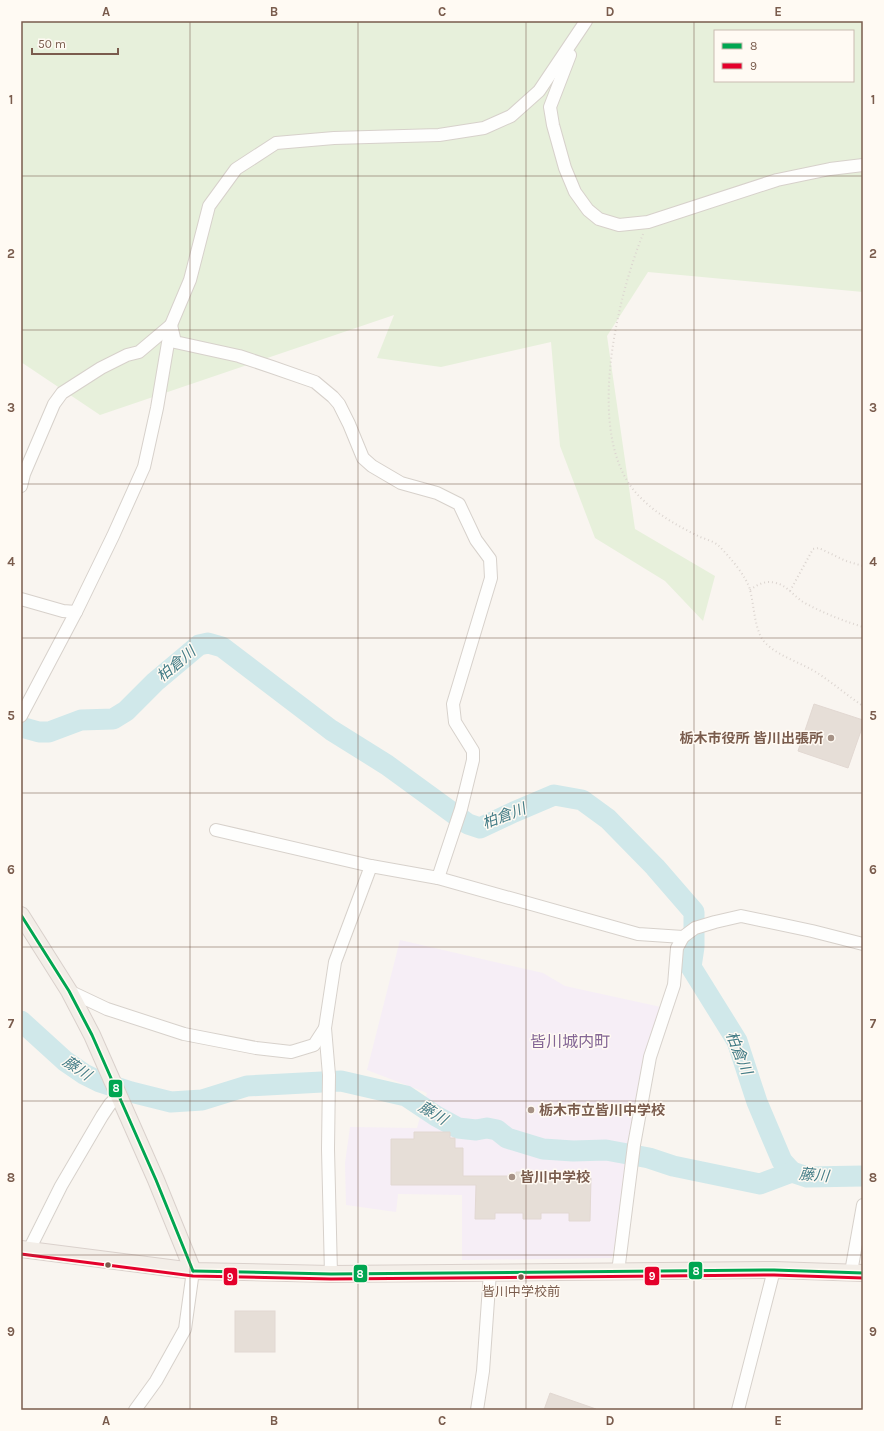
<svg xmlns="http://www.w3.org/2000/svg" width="884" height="1431" viewBox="0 0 884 1431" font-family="Karla,'Noto Sans JP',sans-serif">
	<rect width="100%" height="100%" fill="#f9f5f0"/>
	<path fill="#f6eef6" d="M400 940 543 973 565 986 661 1007 612 1258 462 1260V1195L398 1194 396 1212 346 1205 345 1163 350 1127 417 1128 427 1093 367 1070Z"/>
	<path fill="#e7f0db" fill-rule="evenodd" d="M21 21H863V292L648 272 607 336 635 529 715 576 703 621 665 581 595 538 560 446 551 342 441 367 377 358 394 315 100 415 21 362ZM715 31H853V81H715Z"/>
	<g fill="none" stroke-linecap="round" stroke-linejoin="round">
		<g stroke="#d0e8ea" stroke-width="21">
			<path d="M21 727 39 732H49L81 720 113 719 126 711 155 682 199 645 208 643 222 647 331 730 387 765 468 824 480 828 514 812 554 795 582 800 608 819 655 867 694 912V947L691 967 737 1041 757 1102 782 1161 792 1172"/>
			<path d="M21 1021 65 1061 84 1074 100 1082 131 1092 171 1102 202 1100 247 1086 341 1081 406 1096 436 1116 458 1128 476 1130 487 1128 497 1130 507 1138 543 1149 573 1151 606 1150 649 1158 673 1166 760 1184 792 1172 807 1177 863 1176"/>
		</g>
	</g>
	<g fill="#e6ded7" stroke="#e2d8d2">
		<path d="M814 704 863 720V725L848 768 798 751Z"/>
		<path d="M414 1132H450V1138H455V1148H463V1176H516V1172H549V1178H591L590 1221H569V1213H541V1219H523V1213H495V1219H475L476 1185H391V1139H414Z"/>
		<rect x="235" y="1311" width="40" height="41"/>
		<path d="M550 1393 596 1409V1410H544Z"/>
	</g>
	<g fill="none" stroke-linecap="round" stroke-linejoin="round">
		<defs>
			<g id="minor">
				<path d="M570 55 550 107 553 125 565 168 575 192 588 210 599 219 619 225 648 222 777 180 830 169 863 165"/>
				<path d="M21 486 24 474 54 404 62 393 101 368 127 355 139 352 171 325 175 342 239 356 272 367 315 382 333 397 339 404 349 424 363 458 372 466 401 483 437 493 459 504 476 540 490 559 491 578 453 704 455 722 473 751V760L461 809 438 878"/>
				<path d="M21 599 63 611 76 612"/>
				<path d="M21 716 76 612 113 536 144 467 157 408 171 325 190 280 209 206 236 169 276 143 334 138 439 135 484 128 511 116 539 91 586 21"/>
				<path d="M216 830 371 866 438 878 638 934 683 937"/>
				<path d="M69 991 107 1009 184 1034 256 1048 291 1052 314 1045 325 1028"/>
				<path d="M29 1250 61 1186 102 1116 110 1104 114 1100 120 1098"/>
				<path d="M618 1272 634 1145 650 1057 674 985 677 948 683 937 695 928 715 922 741 916 812 931 863 944"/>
				<path d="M851 1272 863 1205"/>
				<path d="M331 1274 328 1149 329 1075 325 1028 335 962 371 866"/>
				<path d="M135 1410 156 1381 185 1329 193 1271"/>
				<path d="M477 1410 483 1371 490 1272"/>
				<path d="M738 1410 774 1270"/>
			</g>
			<g id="major">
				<path d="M21 915 69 991 92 1035 156 1180 193 1271"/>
				<path d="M21 1249 193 1271 331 1274 774 1270 863 1273"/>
			</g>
		</defs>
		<use href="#minor" stroke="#d7d1cb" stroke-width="14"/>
		<use href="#major" stroke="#dad1cc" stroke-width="18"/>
		<g stroke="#dcd5d0" stroke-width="2" stroke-dasharray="1 3" stroke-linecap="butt">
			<path d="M643 234C616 301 582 444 642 499 658 515 678 526 698 536 704 539 714 541 719 546 729 556 747 577 750 590 754 605 754 623 761 637 770 654 803 663 819 674 834 684 848 696 863 706"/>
			<path d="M750 590C758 584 766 580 776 583 786 585 794 596 803 602 823 613 841 620 863 627"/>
			<path d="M790 591 813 549 819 548 846 561 863 566"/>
		</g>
		<use href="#minor" stroke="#fefefd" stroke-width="12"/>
		<use href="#major" stroke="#f3eee8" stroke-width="16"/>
		<defs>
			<g id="bus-1">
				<path d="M21 915 69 991 92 1035 156 1180 193 1271"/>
				<path d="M193 1271 331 1274 774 1270 863 1273"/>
			</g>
			<path id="bus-2" d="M21 1254 193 1276 331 1279 774 1275 863 1278"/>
		</defs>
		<use href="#bus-1" stroke="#fffaf3" stroke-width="6"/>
		<use href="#bus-2" stroke="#fffaf3" stroke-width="6"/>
		<use href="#bus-1" stroke="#00a651" stroke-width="3"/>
		<use href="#bus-2" stroke="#e4002b" stroke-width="3"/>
	</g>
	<path fill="none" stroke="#7a5c4d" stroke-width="1" stroke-opacity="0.55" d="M190 21V1410M358 21V1410M526 21V1410M694 21V1410M21 176H863M21 330H863M21 484H863M21 638H863M21 793H863M21 947H863M21 1101H863M21 1255H863"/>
	<g fill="#a69286" stroke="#fffaf3" stroke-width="1.5">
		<circle cx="831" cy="738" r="4"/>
		<circle cx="531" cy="1110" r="4"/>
		<circle cx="512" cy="1177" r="4"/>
	</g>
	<g fill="#7a5c4d" stroke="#fffaf3" stroke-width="1.5">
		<circle cx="108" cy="1265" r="3.5"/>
		<circle cx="521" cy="1277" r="3.5"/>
	</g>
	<g text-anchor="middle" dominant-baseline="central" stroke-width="3" stroke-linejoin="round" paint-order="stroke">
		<g font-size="13" fill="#7a5c4d" stroke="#fffaf3">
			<text x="521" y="1291">皆川中学校前</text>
		</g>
		<g font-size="14" font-weight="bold" fill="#7a5c4d" stroke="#fffaf3" text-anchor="start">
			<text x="823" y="738" text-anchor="end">栃木市役所 皆川出張所</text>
			<text x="539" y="1110">栃木市立皆川中学校</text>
			<text x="520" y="1177">皆川中学校</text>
		</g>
		<g font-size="15" font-style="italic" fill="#437c86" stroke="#fffaf3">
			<text transform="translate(176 664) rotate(-40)">柏倉川</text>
			<text transform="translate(504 816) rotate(-21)">柏倉川</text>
			<text transform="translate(739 1053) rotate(68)">柏倉川</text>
			<text transform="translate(77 1068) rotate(34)">藤川</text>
			<text transform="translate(433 1113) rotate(31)">藤川</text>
			<text transform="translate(814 1175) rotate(5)">藤川</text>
		</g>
		<g font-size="16" fill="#846695" stroke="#fffaf3">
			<text x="570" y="1041">皆川城内町</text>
		</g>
	</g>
	<g stroke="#fffaf3" stroke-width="1.5">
		<rect x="108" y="1079" width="15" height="19" rx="4" fill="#00a651"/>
		<rect x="688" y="1261" width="15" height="19" rx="4" fill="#00a651"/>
		<rect x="353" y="1264" width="15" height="19" rx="4" fill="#00a651"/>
		<rect x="644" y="1266" width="16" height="20" rx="4" fill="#e4002b"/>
		<rect x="223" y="1267" width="15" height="19" rx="4" fill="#e4002b"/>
	</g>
	<g font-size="11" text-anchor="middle" font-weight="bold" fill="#fff">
		<text x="116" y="1092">8</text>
		<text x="696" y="1275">8</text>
		<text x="360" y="1278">8</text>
		<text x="652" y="1280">9</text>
		<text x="230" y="1281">9</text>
	</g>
	<rect width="884" height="1431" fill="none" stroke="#fffaf3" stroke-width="44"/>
	<rect x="714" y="30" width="140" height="52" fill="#fffaf3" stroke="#cabbb1"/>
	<rect x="722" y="43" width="20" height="6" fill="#00a651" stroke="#cabbb1"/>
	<text x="750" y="50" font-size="12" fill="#7a5c4d">8</text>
	<rect x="722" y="63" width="20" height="6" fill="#e4002b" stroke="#cabbb1"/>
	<text x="750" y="70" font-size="12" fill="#7a5c4d">9</text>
	<path d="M32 48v6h86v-6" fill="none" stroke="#7a5c4d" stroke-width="2"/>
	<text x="38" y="48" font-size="12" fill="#7a5c4d" stroke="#fffaf3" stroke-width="3" paint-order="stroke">50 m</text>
	<rect x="22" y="22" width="840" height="1387" fill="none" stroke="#7a5c4d" stroke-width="1.5"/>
	<g font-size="13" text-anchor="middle" font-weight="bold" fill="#7a5c4d">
		<text x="106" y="16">A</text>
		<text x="274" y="16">B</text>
		<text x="442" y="16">C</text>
		<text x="610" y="16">D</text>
		<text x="778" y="16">E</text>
		<text x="11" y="104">1</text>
		<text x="873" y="104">1</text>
		<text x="11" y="258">2</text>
		<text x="873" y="258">2</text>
		<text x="11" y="412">3</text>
		<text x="873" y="412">3</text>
		<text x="11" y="566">4</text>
		<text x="873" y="566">4</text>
		<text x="11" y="720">5</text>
		<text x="873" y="720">5</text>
		<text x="11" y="874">6</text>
		<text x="873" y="874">6</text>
		<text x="11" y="1028">7</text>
		<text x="873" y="1028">7</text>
		<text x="11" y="1182">8</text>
		<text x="873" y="1182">8</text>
		<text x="11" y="1336">9</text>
		<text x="873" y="1336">9</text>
		<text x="106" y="1425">A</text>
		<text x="274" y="1425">B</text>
		<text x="442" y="1425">C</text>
		<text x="610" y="1425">D</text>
		<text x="778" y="1425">E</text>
	</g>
</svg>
